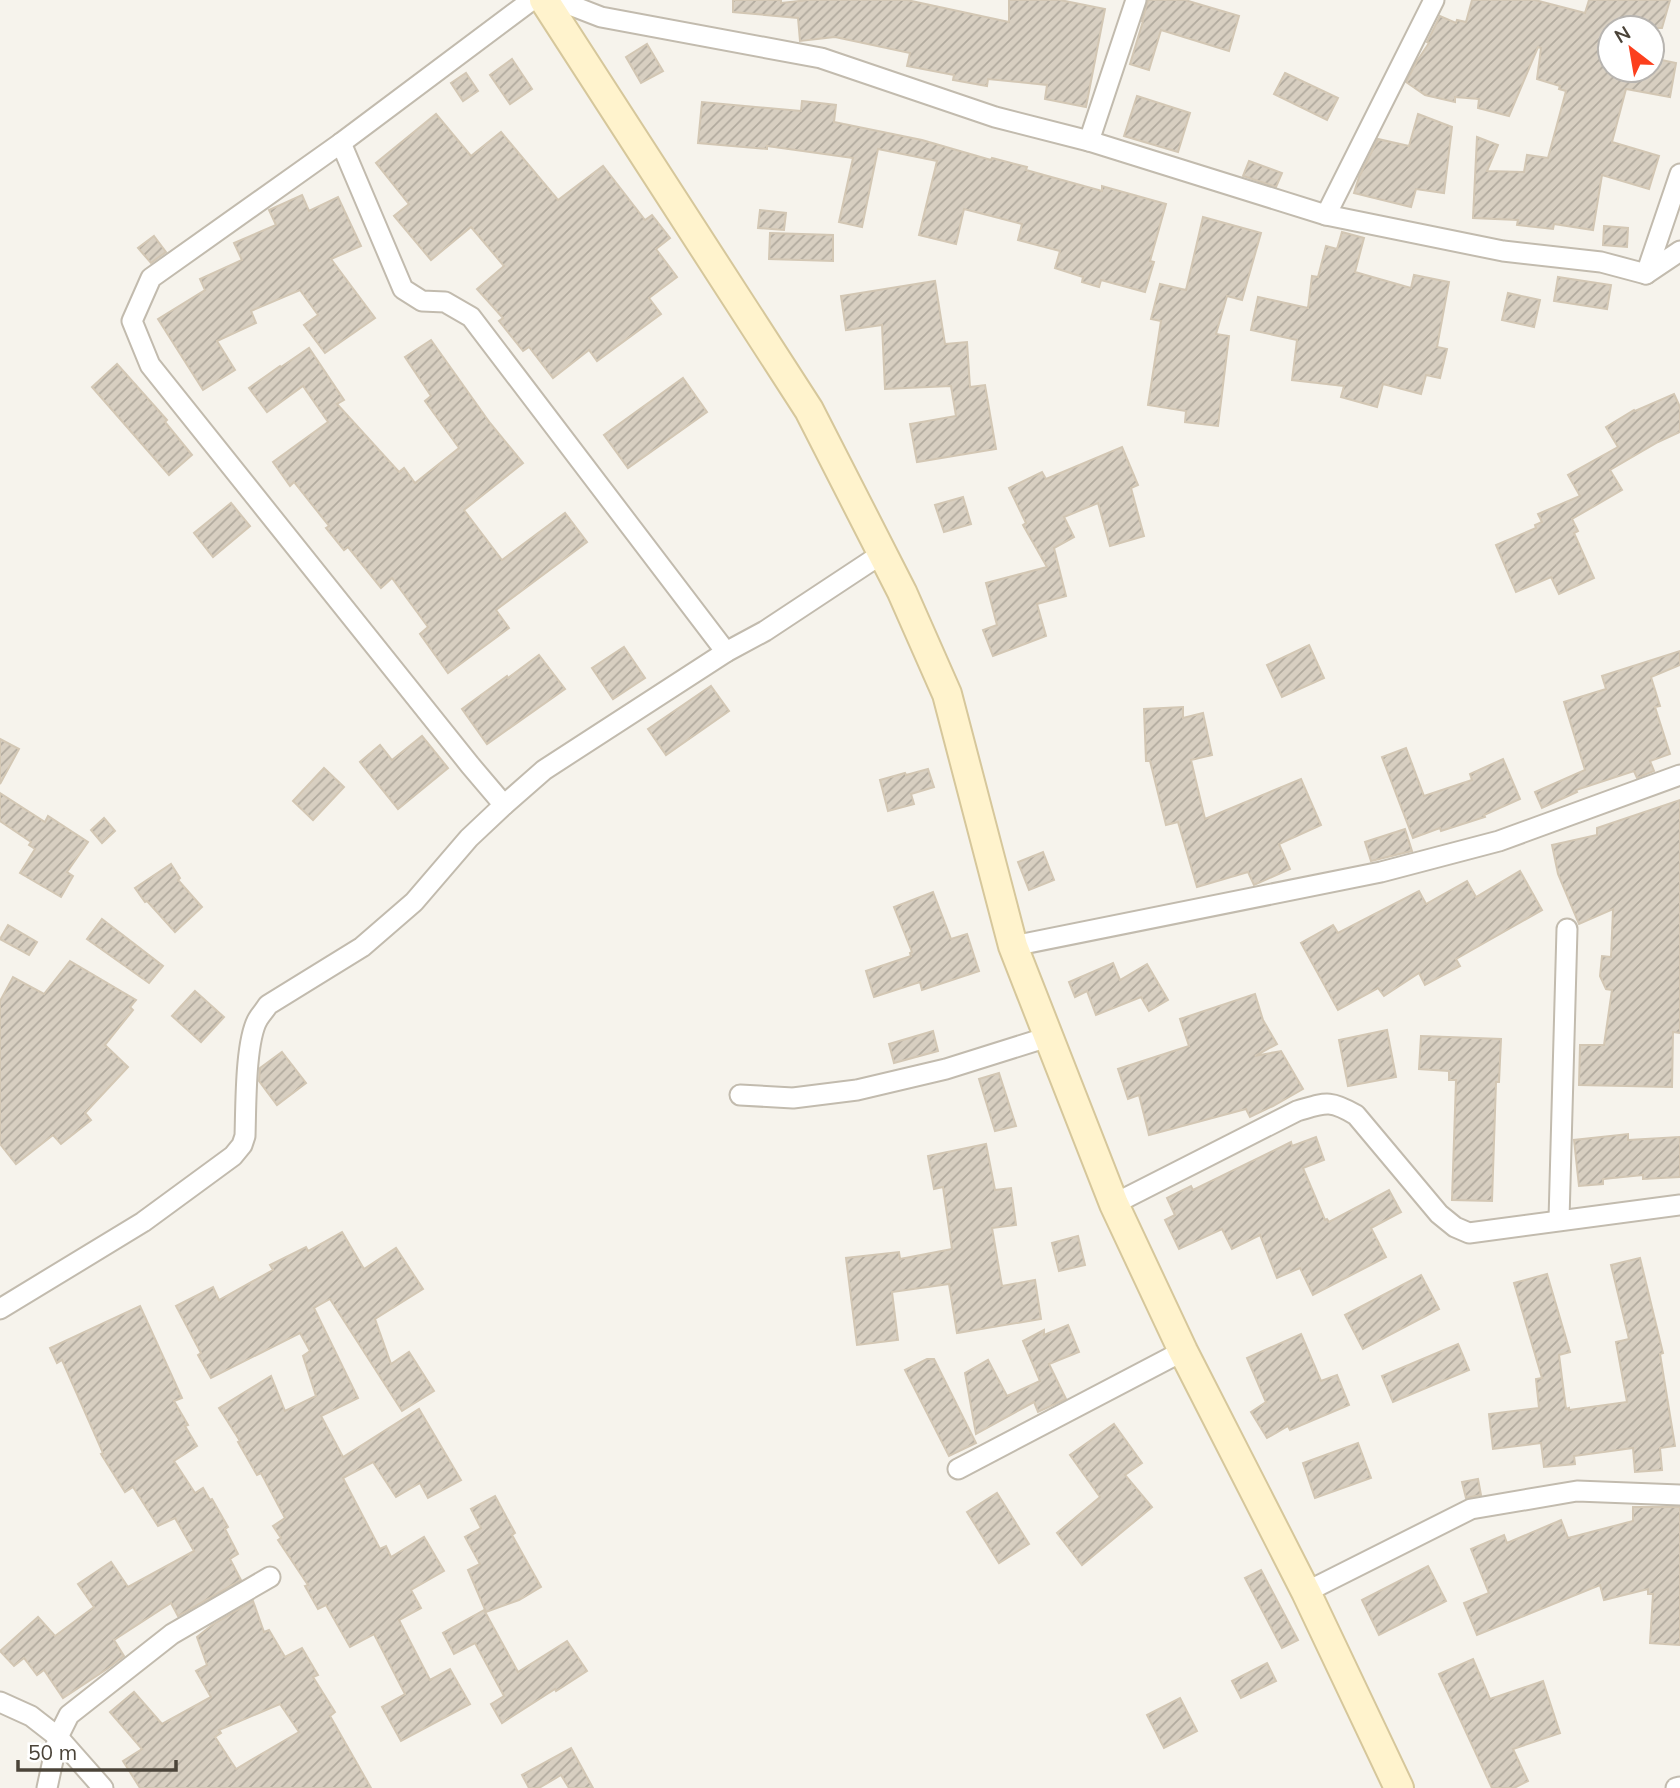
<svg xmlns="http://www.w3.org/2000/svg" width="1680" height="1788" viewBox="0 0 1680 1788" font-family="Mulish,sans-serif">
	<defs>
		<pattern id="building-hatch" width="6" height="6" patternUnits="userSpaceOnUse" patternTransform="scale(1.75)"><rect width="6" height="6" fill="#d8cfc1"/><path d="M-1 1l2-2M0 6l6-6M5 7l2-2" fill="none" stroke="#b1aa9e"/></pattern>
	</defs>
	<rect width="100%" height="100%" fill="#f6f3ec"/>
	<g fill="url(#building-hatch)" stroke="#d3c7b4" stroke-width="2" fill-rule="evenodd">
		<path d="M733 0H781V3L808 0H907L1009 22V0H1060L1105 9 1086 107 1045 99 1047 85 988 79 987 86 953 80 954 75 907 66 910 53 835 37 800 41 798 18 733 12Z"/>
		<path d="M1148 0H1185L1239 16 1229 51 1161 30 1149 70 1130 64 1143 21H1142Z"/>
		<path d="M1472 0H1535L1585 13 1589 0H1670L1662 28H1610V70H1652V58L1676 63 1670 97 1626 89 1612 142 1659 156 1649 189 1602 175 1593 230 1554 224 1553 229 1517 225 1518 220 1473 218 1477 137 1498 145 1487 171 1524 172 1527 155 1548 158 1566 91 1559 89 1560 86 1537 79 1541 48 1538 47 1509 116 1478 108 1479 99 1455 97V102L1425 95 1406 82 1417 61 1429 43 1427 42 1440 16 1456 23 1457 20 1466 22Z"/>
		<path d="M647 44 663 71 641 83 626 57Z"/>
		<path d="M512 59 532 89 510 104 490 75Z"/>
		<path d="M466 73 478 91 463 101 451 83Z"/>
		<path d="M1285 73 1338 98 1327 120 1274 94Z"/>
		<path d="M1137 96 1190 113 1178 152 1124 136Z"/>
		<path d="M802 101 836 105 834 122 922 140 991 160 992 158 1027 167 1026 170 1102 191V186L1166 204 1150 261 1154 262 1145 292 1101 280 1099 287 1082 282 1083 277 1055 268 1060 251 1018 240 1022 224 964 209 956 244 919 235 937 161 878 149 862 227 839 222 853 158 767 146V149L698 143 702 102 801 111Z"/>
		<path d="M436 114 471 156 501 132 558 200 603 166 645 220 652 215 670 238 656 249 677 277 649 298 661 314 597 361 589 350 553 378 529 347 523 351 499 321 503 318 477 289 504 266 471 227 431 260 394 216 409 204 376 163Z"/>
		<path d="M1418 114 1452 127 1444 193 1416 189 1411 207 1354 193 1359 177 1378 139 1409 146Z"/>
		<path d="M1249 161 1282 173 1276 187 1243 176Z"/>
		<path d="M302 195 309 211 338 197 361 246 331 259 375 318 325 353 304 325 318 315 300 290 251 311 256 323 217 341 235 370 203 390 158 319 205 290 200 279 242 260 234 243 276 225 269 210Z"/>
		<path d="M760 210 786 213 784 230 758 228Z"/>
		<path d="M1203 217 1261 233 1242 300 1227 296 1216 334 1229 336 1218 426 1185 422 1186 411 1148 405 1161 321 1151 319 1160 284 1186 290Z"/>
		<path d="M1604 226 1628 228 1627 247 1603 245Z"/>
		<path d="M1342 232 1364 238 1355 272 1411 288 1414 275 1449 282 1437 347 1447 349 1440 378 1426 375 1421 394 1383 384 1377 407 1341 397 1344 386 1292 380 1297 340 1251 330 1258 297 1308 308 1312 276 1318 277 1326 246 1337 249Z"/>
		<path d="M770 233 833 235V261L769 259Z"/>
		<path d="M154 236 166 252 151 263 138 248Z"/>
		<path d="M1558 277 1611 285 1607 309 1554 301Z"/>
		<path d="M935 281 945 344 967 342 970 387 985 385 996 449 917 462 910 424 956 416 951 386 885 389 882 325 846 330 841 296Z"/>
		<path d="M1508 293 1540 300 1534 327 1502 320Z"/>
		<path d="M431 340 490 423 523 463 464 510 502 560 565 513 587 542 496 610 509 628 448 673 420 634 428 627 392 578 381 588 348 547 344 550 326 528 329 526 294 482 290 486 273 462 328 422 303 386 267 412 249 388 280 366 281 367 309 348 344 400 337 404 399 472 404 468 415 483 459 448 425 401 431 396 405 357Z"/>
		<path d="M117 364 167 420 165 422 192 455 169 475 92 387Z"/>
		<path d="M683 378 707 412 628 468 604 435Z"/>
		<path d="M1674 394 1680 407V432L1658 442 1610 470 1622 490 1572 519 1578 531 1574 533 1594 578 1559 594 1551 577 1516 592 1496 545 1536 528 1535 525 1542 522 1538 514 1580 496 1568 475 1618 447 1606 427 1634 410 1635 411Z"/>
		<path d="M1122 447 1138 485 1131 488 1144 536 1110 546 1098 503 1064 517 1074 537 1054 548 1066 596 1037 604 1046 636 993 656 983 630 997 625 986 583 1047 567 1023 525 1026 523 1009 488 1042 472 1046 479Z"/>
		<path d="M963 497 971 524 944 532 935 505Z"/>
		<path d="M231 503 250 526 213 557 194 533Z"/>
		<path d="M1309 645 1324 678 1282 697 1267 665Z"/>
		<path d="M624 647 645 678 613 699 592 668Z"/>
		<path d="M1680 651V665L1651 677 1660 706 1655 707 1670 754 1650 761 1654 771 1637 778 1634 771 1576 790 1577 792 1542 808 1535 792 1585 770 1564 702 1606 689 1602 676Z"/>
		<path d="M539 655 565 689 487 744 462 709 507 676 508 678Z"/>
		<path d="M711 686 729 711 666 755 648 729Z"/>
		<path d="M1183 707V718L1203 713 1212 755 1191 760 1205 819 1301 779 1321 825 1279 844 1290 869 1254 885 1248 872 1197 887 1178 822 1166 825 1150 761H1146L1144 709Z"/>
		<path d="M422 736 448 768 398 809 360 762 380 745 392 760Z"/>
		<path d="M0 739 19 749 0 784Z"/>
		<path d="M1406 748 1424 796 1472 780 1470 774 1503 759 1520 799 1484 815 1485 817 1441 831 1440 828 1413 838 1382 757Z"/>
		<path d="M324 768 344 787 313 820 293 801Z"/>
		<path d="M928 769 934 787 911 794 914 804 888 811 880 780 905 773 906 775Z"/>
		<path d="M0 793 45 822 48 816 88 842 67 872 73 876 61 897 20 873 35 849 29 845 31 842 0 821Z"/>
		<path d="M1680 800V1033L1673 1032 1672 1087 1579 1085 1580 1045H1604L1612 990 1606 989 1600 976 1602 956 1611 957 1613 909 1579 924 1558 874 1552 845 1597 835V828Z"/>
		<path d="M104 818 115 831 102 843 91 830Z"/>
		<path d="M1405 829 1412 851 1371 861 1365 842Z"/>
		<path d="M1043 852 1054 880 1029 890 1018 862Z"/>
		<path d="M171 864 180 878 178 880 202 907 175 932 147 901 145 902 135 888Z"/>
		<path d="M1520 871 1542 910 1456 959 1460 966 1425 985 1419 973 1384 996 1378 988 1338 1010 1301 943 1333 925 1338 933 1419 891 1426 904 1467 881 1476 897Z"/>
		<path d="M933 892 951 939 967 934 979 971 922 990 920 982 874 997 866 971 911 956 910 953 912 952 894 907Z"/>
		<path d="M102 919 163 966 149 983 87 939Z"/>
		<path d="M8 925 37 942 29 955 0 939Z"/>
		<path d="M70 961 136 1000 130 1007 133 1010 105 1045 128 1067 85 1113 91 1120 61 1144 53 1135 16 1164 0 1144V1001L13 977 44 994Z"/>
		<path d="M1113 963 1120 980 1147 964 1168 1000 1149 1011 1141 997 1096 1015 1087 991 1075 997 1069 982Z"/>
		<path d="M195 991 224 1017 201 1042 172 1016Z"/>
		<path d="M1255 994 1263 1020 1277 1044 1255 1056 1281 1051 1303 1089 1273 1106 1250 1117 1246 1109 1149 1135 1139 1095 1128 1099 1118 1069 1189 1046 1180 1019Z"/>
		<path d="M1387 1030 1396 1077 1348 1086 1339 1040Z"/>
		<path d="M933 1031 938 1051 894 1063 889 1044Z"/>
		<path d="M1421 1036 1501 1039 1499 1082H1496L1492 1201 1452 1200 1456 1080H1449V1071L1419 1069Z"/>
		<path d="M282 1052 306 1083 277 1105 259 1081 260 1068Z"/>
		<path d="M999 1073 1016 1126 995 1131 979 1079Z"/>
		<path d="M1628 1134V1140L1680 1137V1177L1643 1179V1175L1603 1179V1184L1579 1186 1574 1140Z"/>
		<path d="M1316 1137 1324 1160 1303 1168 1325 1220 1327 1219 1329 1222 1389 1190 1401 1212 1371 1228 1386 1257 1313 1295 1300 1268 1277 1278 1260 1235 1232 1249 1222 1229 1179 1249 1165 1220 1175 1215 1167 1198 1191 1186 1193 1190 1291 1142 1292 1146Z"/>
		<path d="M986 1144 995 1190 1011 1188 1016 1225 992 1228 1002 1286 1035 1280 1041 1319 957 1333 949 1284 892 1292 898 1340 857 1345 846 1258 899 1252 900 1259 952 1249 943 1187 934 1189 928 1156Z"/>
		<path d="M342 1232 364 1269 396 1248 423 1289 375 1319 391 1364 409 1352 434 1391 402 1411 330 1299 314 1308 358 1398 321 1416 343 1457 419 1409 461 1480 428 1498 420 1483 396 1497 373 1462 343 1478 380 1549 386 1546 391 1557 424 1537 444 1571 411 1590 421 1608 399 1620 430 1680 450 1669 470 1704 401 1741 382 1707 405 1694 374 1634 350 1647 326 1605 318 1609 305 1586 308 1585 278 1540 281 1538 273 1526 285 1518 261 1473 257 1475 238 1442 240 1441 219 1408 271 1376 285 1411 316 1396 303 1356 310 1351 300 1333 211 1378 198 1355 201 1353 176 1306 213 1287 219 1300 273 1270 270 1265 306 1247 308 1251Z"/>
		<path d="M1078 1236 1085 1265 1059 1271 1052 1243Z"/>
		<path d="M1640 1258 1663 1353 1660 1354 1675 1446 1660 1448 1662 1470 1635 1472 1633 1448 1574 1456 1575 1464 1544 1467 1541 1443 1493 1449 1489 1414 1539 1408 1536 1379 1542 1378 1514 1283 1547 1274 1570 1352 1559 1355 1566 1409 1569 1408V1410L1627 1402 1616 1342 1629 1339 1611 1265Z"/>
		<path d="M1421 1275 1439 1309 1363 1349 1345 1315Z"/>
		<path d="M140 1306 182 1398 174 1401 188 1425 185 1426 197 1446 174 1461 195 1493 203 1488 210 1500 212 1499 228 1527 225 1529 238 1554 230 1559 241 1580 178 1616 171 1603 114 1640 124 1656 107 1669 63 1698 44 1670 37 1675 24 1658 14 1666 0 1651 38 1617 55 1636 94 1607 78 1584 111 1562 128 1587 194 1551 175 1518 158 1526 133 1487 125 1492 101 1454 103 1453 62 1360 57 1363 50 1348Z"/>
		<path d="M1068 1325 1079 1352 1049 1364 1066 1399 1038 1412 1034 1402 976 1434 965 1373 988 1360 1007 1396 1040 1381 1023 1341 1044 1330V1335Z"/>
		<path d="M1301 1334 1321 1381 1337 1375 1349 1405 1290 1430 1288 1426 1267 1438 1251 1412 1266 1402 1247 1358Z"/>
		<path d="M1458 1344 1469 1370 1393 1402 1382 1376Z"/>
		<path d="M927 1359H934L976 1443 949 1456 905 1370Z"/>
		<path d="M1114 1424 1142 1463 1125 1475 1152 1507 1082 1565 1057 1533 1100 1497 1070 1455Z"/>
		<path d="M1358 1443 1371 1478 1315 1498 1303 1463Z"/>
		<path d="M1478 1479 1481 1495 1466 1498 1462 1482Z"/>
		<path d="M997 1493 1029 1544 999 1563 967 1512Z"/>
		<path d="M495 1496 515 1533 512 1535 541 1587 519 1600 486 1612 468 1570 480 1564 465 1537 481 1528 471 1509Z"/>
		<path d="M1633 1507H1680V1645L1650 1643 1653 1594H1648V1589L1604 1600 1600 1585 1477 1635 1464 1603 1489 1593 1471 1549 1504 1535 1507 1543 1561 1520 1568 1538 1633 1521Z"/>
		<path d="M1428 1566 1446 1601 1379 1635 1362 1600Z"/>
		<path d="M1261 1570 1298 1640 1282 1648 1245 1578Z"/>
		<path d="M253 1601 264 1632 269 1630 285 1657 302 1648 318 1675 313 1677 335 1712 330 1716 371 1788H140L123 1761 142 1749 110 1712 134 1692 162 1724 211 1697 196 1671 207 1665 197 1637 212 1625ZM280 1704 299 1732 236 1769 215 1737 221 1733 219 1730Z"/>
		<path d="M484 1610 518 1672 567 1641 587 1671 556 1691 555 1689 502 1723 491 1704 504 1696 475 1643 454 1654 443 1633Z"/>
		<path d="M1473 1659 1490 1699 1543 1681 1560 1733 1513 1749 1528 1781 1514 1788H1492L1439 1674Z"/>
		<path d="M1267 1663 1276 1681 1241 1698 1232 1681Z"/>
		<path d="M1180 1698 1197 1731 1164 1748 1147 1715Z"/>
		<path d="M571 1748 593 1788H569L561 1775 539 1788H529L522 1775Z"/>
	</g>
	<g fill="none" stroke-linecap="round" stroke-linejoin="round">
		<defs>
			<g id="street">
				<path d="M532 0 341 143 151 278 132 321 150 365 470 765 504 805 544 770 726 652 765 631 883 553"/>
				<path d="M557 0 601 17 821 58 995 117 1089 141 1326 215 1503 251 1601 262 1646 274 1680 251"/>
				<path d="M1089 141 1136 0"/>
				<path d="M341 143 403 289 422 301 445 302 471 317 726 652"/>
				<path d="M1326 215 1434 0"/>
				<path d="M1646 274 1680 174"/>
				<path d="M1013 946 1381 872 1499 841 1680 775"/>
				<path d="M740 1095 793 1098 857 1090 946 1069 1048 1037"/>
				<path d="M1114 1204 1297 1111C1325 1103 1329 1099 1356 1115L1439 1214 1455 1227 1469 1233 1680 1205"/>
				<path d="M1559 1220 1567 929"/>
				<path d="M0 1309 143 1222 233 1156 242 1145 245 1136C246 1108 245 1041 258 1019 261 1014 265 1010 268 1005L362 947 414 902 469 838 504 805"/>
				<path d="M958 1469 1183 1351"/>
				<path d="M1306 1592 1471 1509 1577 1491 1680 1495"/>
				<path d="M0 1702 31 1716 58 1737 103 1788"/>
				<path d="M47 1788 58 1737 69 1715 172 1634 270 1577"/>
				<path d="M1676 1788 1680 1787"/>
			</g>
			<path id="secondary" d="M544 0 809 410 902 592 947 694 1013 946 1114 1204 1183 1351 1306 1592 1399 1788"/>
		</defs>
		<use href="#street" stroke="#c2bbae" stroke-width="23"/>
		<use href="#secondary" stroke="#d6c79b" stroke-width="32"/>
		<use href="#street" stroke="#fff" stroke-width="19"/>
		<use href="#secondary" stroke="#fff3cd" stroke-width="28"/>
	</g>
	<g transform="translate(1631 49) rotate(329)"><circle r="33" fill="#ffffff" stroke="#b7b4b0" stroke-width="2"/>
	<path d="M0-5L12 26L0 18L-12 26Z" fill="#fc3f1d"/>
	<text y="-10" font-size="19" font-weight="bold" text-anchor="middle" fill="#4b4439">N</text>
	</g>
	<path d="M18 1760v10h158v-10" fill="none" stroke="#4b4439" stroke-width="3.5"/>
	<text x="28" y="1760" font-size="21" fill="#4b4439" stroke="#ffffff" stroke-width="5" paint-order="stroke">50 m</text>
</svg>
